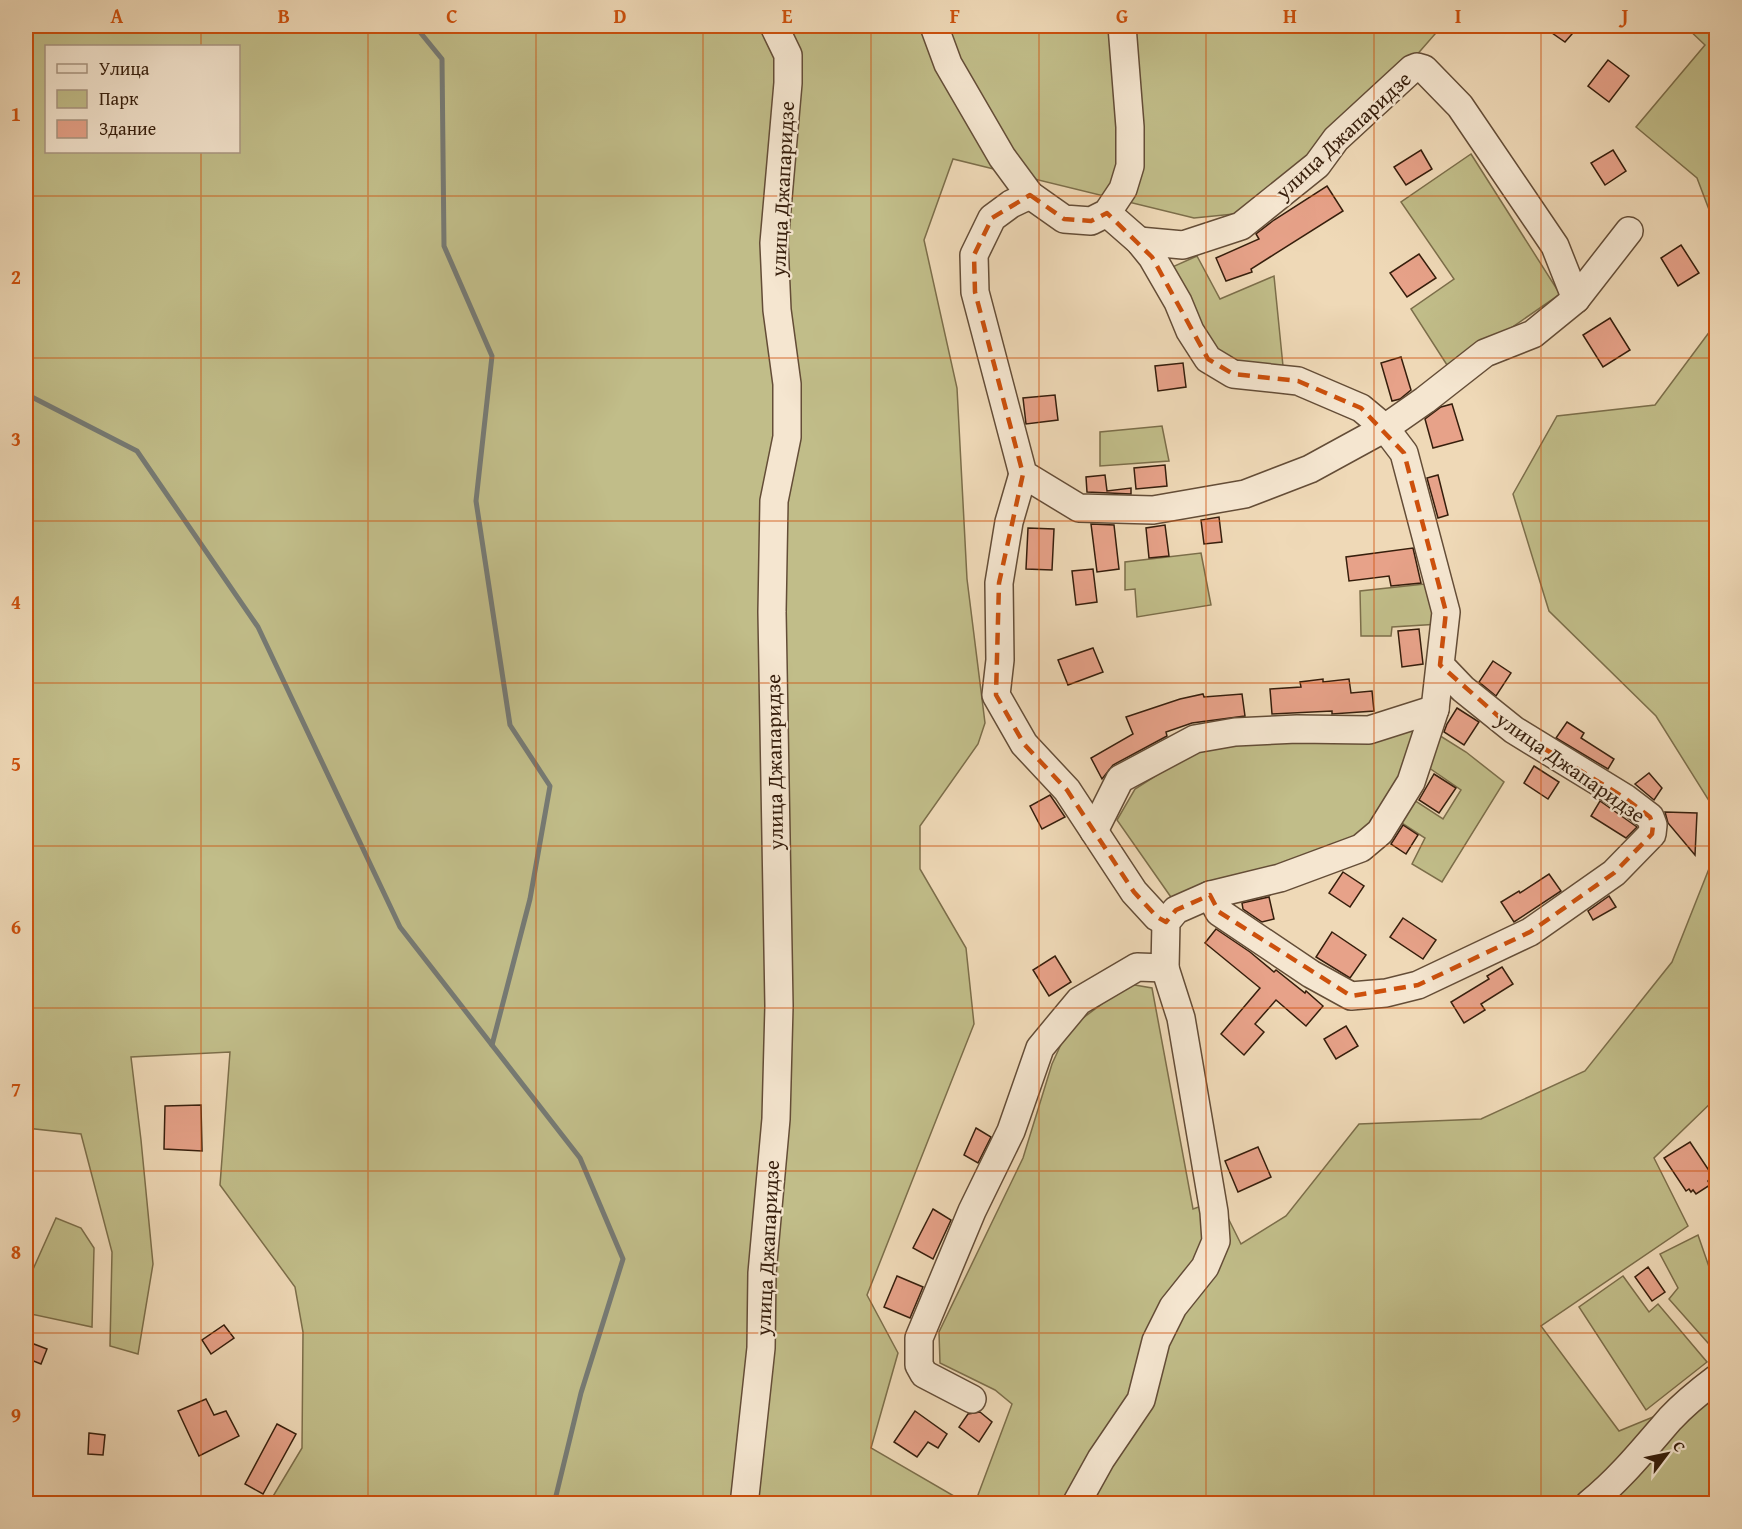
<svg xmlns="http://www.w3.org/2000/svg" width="1742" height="1529" viewBox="0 0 1742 1529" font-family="'Gentium Book Plus',serif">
	<rect width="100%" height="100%" fill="#efd9b7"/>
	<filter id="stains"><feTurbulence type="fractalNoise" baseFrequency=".00333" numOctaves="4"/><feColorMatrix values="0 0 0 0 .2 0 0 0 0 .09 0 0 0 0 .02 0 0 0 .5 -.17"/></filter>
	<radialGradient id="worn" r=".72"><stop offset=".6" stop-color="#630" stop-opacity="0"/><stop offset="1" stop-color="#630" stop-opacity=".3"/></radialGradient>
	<g fill="#c1bd89" stroke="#7c6e4a" stroke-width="1.5" fill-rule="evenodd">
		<path d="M26 26H1442L1345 137 1234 214 1194 218 953 159 924 240 957 388 967 579 985 723 978 744 920 826V869L966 948 974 1024 867 1295 898 1353 871 1448 966 1503H269L302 1448 303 1332 295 1287 220 1185 230 1052 131 1057 141 1140 153 1264 138 1354 110 1346 112 1252 81 1134 26 1128ZM46 46H238V152H46Z"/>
		<path d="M1685 26H1716V228L1697 178 1636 127 1705 45Z"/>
		<path d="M1471 154 1560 294 1498 337 1447 365 1411 309 1454 279 1401 202Z"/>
		<path d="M1197 256 1220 299 1274 276 1283 366H1238L1211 344 1170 268Z"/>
		<path d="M1716 323V812L1656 716 1549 611 1513 494 1557 416 1655 405Z"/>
		<path d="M1162 426 1169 461 1100 466V432Z"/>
		<path d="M1201 553 1211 605 1137 617 1135 589 1125 590V562Z"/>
		<path d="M1434 583 1440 624 1392 627 1391 636H1361L1360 591Z"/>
		<path d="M1422 724 1400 782 1371 833 1348 845 1173 900 1117 820 1135 789 1198 749Z"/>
		<path d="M1434 732 1466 752 1504 782 1442 882 1412 864 1425 838 1394 818 1408 796 1443 819 1461 790 1422 763Z"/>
		<path d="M1716 851V1098L1654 1158 1688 1226 1541 1326 1619 1431 1716 1391V1503H975L1012 1404 995 1390 940 1363 939 1332 1023 1158 1052 1064 1068 1029 1129 984 1152 988 1193 1209 1219 1200 1241 1244 1286 1216 1359 1124 1481 1119 1585 1071 1672 962Z"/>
		<path d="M56 1218 81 1228 94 1248 92 1327 26 1313V1274L30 1276Z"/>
		<path d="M1698 1235 1716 1287V1352L1669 1299 1678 1288 1660 1254Z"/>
		<path d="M1623 1276 1649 1312 1658 1304 1707 1362 1646 1410 1579 1307Z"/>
	</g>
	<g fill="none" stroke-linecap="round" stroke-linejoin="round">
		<g stroke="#767a74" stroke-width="5">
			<path d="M415 26 442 59 444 246 492 356 476 501 510 725 550 786 530 899 492 1045"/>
			<path d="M26 394 137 451 258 627 400 927 580 1158 623 1259 581 1393 554 1504"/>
		</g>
	</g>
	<g fill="#e7a289" stroke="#361e0c" stroke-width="1.5">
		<path d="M1542 26H1579L1565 42Z"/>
		<path d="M1608 60 1629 76 1609 102 1588 86Z"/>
		<path d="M1421 150 1432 169 1406 185 1394 167Z"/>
		<path d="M1613 150 1626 171 1605 185 1591 163Z"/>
		<path d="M1327 186 1343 211 1251 269 1252 272 1226 281 1216 258 1259 239 1256 234 1274 220Z"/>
		<path d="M1681 245 1699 273 1678 286 1661 258Z"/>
		<path d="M1419 254 1436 278 1407 297 1390 273Z"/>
		<path d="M1610 318 1630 350 1603 367 1583 335Z"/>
		<path d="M1401 357 1411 390 1400 399 1392 401 1381 363Z"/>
		<path d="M1183 363 1186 387 1158 391 1155 366Z"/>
		<path d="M1055 395 1058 420 1026 424 1023 398Z"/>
		<path d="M1452 404 1463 440 1433 448 1425 419 1441 407Z"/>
		<path d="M1165 465 1167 486 1136 489 1134 468Z"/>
		<path d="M1105 475 1107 491 1131 488V494L1087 492 1086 477Z"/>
		<path d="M1438 475 1448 515 1438 518 1427 478Z"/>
		<path d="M1219 517 1222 542 1204 544 1201 520Z"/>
		<path d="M1091 524 1114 525 1119 569 1097 572Z"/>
		<path d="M1165 525 1169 556 1149 558 1146 528Z"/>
		<path d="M1028 528 1054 529 1052 570 1026 569Z"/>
		<path d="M1413 548 1421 583 1391 586 1389 576 1349 581 1346 557Z"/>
		<path d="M1093 569 1097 602 1076 605 1072 571Z"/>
		<path d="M1419 629 1423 664 1402 667 1398 631Z"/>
		<path d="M1093 648 1103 672 1068 685 1058 660Z"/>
		<path d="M1493 661 1511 673 1496 696 1479 682Z"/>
		<path d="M1323 679V682L1349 679 1351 693 1372 691 1374 711 1332 714V711L1272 714 1270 689 1301 687 1300 682Z"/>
		<path d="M1203 694 1204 697 1242 694 1245 716 1192 723 1166 732 1167 736 1113 765 1102 779 1091 758 1133 734 1126 717 1180 699Z"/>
		<path d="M1457 708 1479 722 1464 745 1444 732 1447 724Z"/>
		<path d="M1567 722 1584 733 1581 738 1614 759 1608 769 1556 738Z"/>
		<path d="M1534 766 1559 782 1548 799 1524 783Z"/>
		<path d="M1649 773 1662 788 1654 800 1635 784Z"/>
		<path d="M1434 774 1456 788 1439 813 1419 800Z"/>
		<path d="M1050 795 1065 817 1042 829 1030 806Z"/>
		<path d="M1600 801 1637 827 1626 838 1591 816Z"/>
		<path d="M1665 812 1697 813 1695 855 1668 823Z"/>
		<path d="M1403 825 1418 835 1406 854 1391 844Z"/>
		<path d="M1343 872 1364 886 1350 907 1329 893Z"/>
		<path d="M1549 874 1561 891 1514 922 1501 902 1519 891 1520 893Z"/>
		<path d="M1609 896 1616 907 1593 920 1588 911Z"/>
		<path d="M1269 897 1274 919 1262 922 1243 909 1242 903Z"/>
		<path d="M1403 918 1436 940 1423 959 1390 937Z"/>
		<path d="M1216 929 1250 952 1274 972 1276 970 1305 993 1306 991 1323 1006 1306 1026 1276 1000 1255 1024 1264 1032 1244 1055 1221 1034 1260 988 1205 943Z"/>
		<path d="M1332 932 1366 955 1350 978 1316 957Z"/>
		<path d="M1055 956 1071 982 1049 996 1033 970Z"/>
		<path d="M1502 967 1513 984 1481 1004 1485 1010 1464 1023 1451 1002 1489 979 1487 976Z"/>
		<path d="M1346 1026 1358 1046 1336 1059 1324 1039Z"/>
		<path d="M201 1105 202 1151 164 1149 165 1106Z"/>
		<path d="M976 1128 991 1137 978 1163 964 1155Z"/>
		<path d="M1690 1142 1712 1175 1708 1181 1710 1185 1696 1194 1693 1190 1691 1192 1689 1189 1686 1191 1664 1158Z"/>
		<path d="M1258 1147 1271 1177 1238 1192 1225 1161Z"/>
		<path d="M933 1209 951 1220 933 1259 913 1248Z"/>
		<path d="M1648 1267 1665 1292 1652 1301 1635 1277Z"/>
		<path d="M897 1276 923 1287 910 1318 884 1307Z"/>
		<path d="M224 1325 234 1338 211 1354 202 1340Z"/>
		<path d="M26 1341 47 1349 41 1364 26 1358Z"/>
		<path d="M206 1399 214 1415 226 1411 239 1436 199 1456 178 1411Z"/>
		<path d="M915 1411 947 1434 938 1448 928 1442 917 1457 894 1442Z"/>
		<path d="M980 1412 992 1422 979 1442 959 1427 968 1414Z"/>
		<path d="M277 1424 296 1434 263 1494 245 1484Z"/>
		<path d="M89 1433 105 1435 103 1455 88 1454Z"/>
	</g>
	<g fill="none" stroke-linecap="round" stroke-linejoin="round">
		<defs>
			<g id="minor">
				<path d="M934 26 948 64 1002 157 1030 195 1064 219 1091 221 1107 213 1123 189 1130 166V127L1122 26"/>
				<path d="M1030 195 1011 204 992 218 974 255 975 292 1023 474 1079 508 1153 510 1245 494 1310 469 1385 428 1425 400 1485 353 1533 334 1576 299 1629 231"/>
				<path d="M1107 213 1139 241 1152 257 1178 302 1190 331 1208 359 1233 374 1298 381 1361 408 1385 428 1404 453 1446 612 1435 709 1411 782 1380 832 1361 848 1280 878 1210 895 1219 912 1311 974 1351 996 1386 993 1418 985 1530 932 1614 873 1652 834 1653 825 1650 817 1625 798 1514 730 1463 689 1440 665"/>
				<path d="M1139 241 1183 245 1241 226 1317 165 1336 139 1412 69 1417 67 1424 69 1460 106 1555 246 1576 299"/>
				<path d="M1023 474 1009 522 999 583 1000 660 996 695 1024 744 1067 790 1134 892 1157 917 1166 922"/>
				<path d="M1094 831 1120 779 1195 739 1235 732 1297 729 1369 730 1435 709"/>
				<path d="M972 1399 924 1374 919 1365V1338L972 1211 1011 1131 1040 1048 1079 1001 1137 967 1165 968 1166 922 1176 910 1210 895"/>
				<path d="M746 1504 745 1496 761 1348 762 1273 776 1119 779 1006 772 612 774 501 787 437V384L777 310 774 243 788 83V55L774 26"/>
				<path d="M1076 1504 1101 1459 1141 1400 1156 1341 1173 1307 1205 1267 1216 1241 1214 1212 1181 1018 1165 968"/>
				<path d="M1589 1504C1620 1479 1644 1449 1670 1419 1684 1404 1700 1391 1716 1379"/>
			</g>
		</defs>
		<use href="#minor" stroke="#644d37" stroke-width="30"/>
		<use href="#minor" stroke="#f5e6d0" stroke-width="27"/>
	</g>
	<path fill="none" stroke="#cd500c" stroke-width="4.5" stroke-dasharray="12 8" stroke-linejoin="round" d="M1030 195 1064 219 1091 221 1107 213 1152 257 1208 359 1233 374 1298 381 1361 408 1404 453 1446 612 1440 665 1514 730 1625 798 1650 817 1653 825 1652 834 1614 873 1530 932 1418 985 1351 996 1219 912 1210 895 1176 910 1166 922 1157 917 1134 892 1067 790 1024 744 996 695 999 583 1023 474 975 292 974 255 992 218Z"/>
	<path fill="none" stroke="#cd500c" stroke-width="1.5" stroke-opacity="0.55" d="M201 26V46M368 26V1504M536 26V1504M703 26V1504M871 26V1504M1039 26V1504M1206 26V1504M1374 26V1504M1541 26V1504M201 152V1504M26 196H1716M26 358H1716M26 521H1716M26 683H1716M26 846H1716M26 1008H1716M26 1171H1716M26 1333H1716"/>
	<g text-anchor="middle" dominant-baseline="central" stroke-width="4.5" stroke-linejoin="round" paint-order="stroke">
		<g font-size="21" fill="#361e0c" stroke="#f5e6d0">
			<text transform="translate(1343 135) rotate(-43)">улица Джапаридзе</text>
			<text transform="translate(782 189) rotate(-87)">улица Джапаридзе</text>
			<text transform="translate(774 762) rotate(-91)">улица Джапаридзе</text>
			<text transform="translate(1571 767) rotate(35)">улица Джапаридзе</text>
			<text transform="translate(767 1248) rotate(-87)">улица Джапаридзе</text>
		</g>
	</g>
	<rect width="1742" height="1529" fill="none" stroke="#efd9b7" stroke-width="66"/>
	<rect x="45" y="45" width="195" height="108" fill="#f5e6d0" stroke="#a99682" stroke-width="1.5"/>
	<rect x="57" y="64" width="30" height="9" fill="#f5e6d0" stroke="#a99682" stroke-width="1.5"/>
	<text x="99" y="75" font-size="18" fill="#361e0c">Улица</text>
	<rect x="57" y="90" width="30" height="18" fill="#c1bd89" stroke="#a99682" stroke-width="1.5"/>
	<text x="99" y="105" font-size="18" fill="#361e0c">Парк</text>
	<rect x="57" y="120" width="30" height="18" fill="#e7a289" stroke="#a99682" stroke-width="1.5"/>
	<text x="99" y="135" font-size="18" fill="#361e0c">Здание</text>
	<g transform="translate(1667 1454) rotate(58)" stroke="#f5e6d0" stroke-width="4.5" paint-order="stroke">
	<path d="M0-4.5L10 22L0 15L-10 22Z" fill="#361e0c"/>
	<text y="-9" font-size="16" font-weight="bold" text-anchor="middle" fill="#361e0c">С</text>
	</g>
	<rect x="33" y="33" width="1676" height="1463" fill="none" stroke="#cd500c" stroke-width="2"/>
	<g font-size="20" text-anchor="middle" font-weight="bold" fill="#cd500c">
		<text x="117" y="23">A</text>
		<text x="284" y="23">B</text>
		<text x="452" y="23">C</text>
		<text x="620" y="23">D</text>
		<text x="787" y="23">E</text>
		<text x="955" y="23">F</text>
		<text x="1122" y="23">G</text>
		<text x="1290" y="23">H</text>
		<text x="1458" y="23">I</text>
		<text x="1625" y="23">J</text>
		<text x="16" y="121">1</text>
		<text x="16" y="284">2</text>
		<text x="16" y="446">3</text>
		<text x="16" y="609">4</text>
		<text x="16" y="771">5</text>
		<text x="16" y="934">6</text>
		<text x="16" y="1096">7</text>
		<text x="16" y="1259">8</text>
		<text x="16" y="1422">9</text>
	</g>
	<rect width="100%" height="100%" filter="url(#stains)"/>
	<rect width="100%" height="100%" fill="url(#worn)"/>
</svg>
